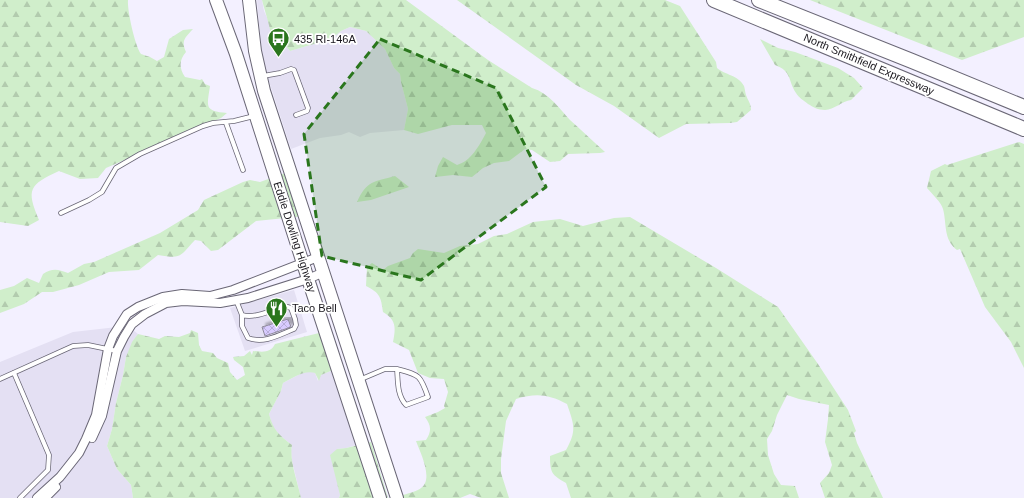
<svg xmlns="http://www.w3.org/2000/svg" width="1024" height="498" viewBox="0 0 1024 498" font-family="Arial,sans-serif">
	<defs>
		<pattern id="forest-firs" width="22" height="20" patternUnits="userSpaceOnUse"><rect width="22" height="20" fill="#d0eecb"/><path d="M5 1l3.5 6h-7zM16 11l3.5 6h-7z" fill="#b2cbae"/></pattern>
		<pattern id="building-cross-hatch" width="8" height="8" patternUnits="userSpaceOnUse"><rect width="8" height="8" fill="#d8cbff"/><path d="M0 0l8 8M0 8l8-8" fill="none" stroke="#b9aeda"/></pattern>
		<filter id="shadow"><feDropShadow dx="3.5" dy="-3.5" stdDeviation="1" flood-color="#0004"/></filter>
	</defs>
	<rect width="100%" height="100%" fill="#f3f0ff"/>
	<g fill="#e4e0f3">
		<path d="M257 0H262L264 11 269 22 271 35 285 45 290 51 331 39 341 31 350 27 366 31 385 49 394 68 400 74 401 82 408 109 404 130 370 133 360 137 349 132 341 135 320 138 291 149 265 69 261 48Z"/>
		<path d="M294 290 307 332 245 351 230 308Z"/>
		<path d="M124 323 138 334 126 357 123 375 116 403 112 429 107 446 117 469 131 485 133 498H0V362L73 332 117 327Z"/>
		<path d="M338 368 360 444 346 448 337 449 340 495 339 498H301L292 461 291 451 292 445 279 435 273 427 269 414 281 391 283 383 302 373 311 371 315 373 318 381 321 375Z"/>
	</g>
	<g fill="url(#forest-firs)">
		<path d="M0 0H128C127 10 135 46 141 54L150 57 157 61 164 57 169 39 183 30 193 29C185 38 181 40 186 52 179 60 179 68 185 77L200 80 202 79 205 84 210 86C207 107 204 111 227 113L221 118 106 168 98 178 80 179 59 171C29 185 26 189 39 220L28 226 0 222Z"/>
		<path d="M262 0H406L488 60 532 88C549 93 559 108 570 120 582 131 593 141 605 152L600 153 568 154 560 161 550 162 532 150 525 149 509 161 494 163 483 168 472 177 453 175 435 177 438 166 443 157 457 165C471 161 479 146 486 133L482 125H452L418 134 404 130 408 109 401 82 400 74 394 68 385 49 366 31 350 27 341 31 331 39 290 51 285 45 271 35C269 22 265 12 262 0Z"/>
		<path d="M457 0H665L680 6 716 62 717 68C725 75 738 75 744 86 745 89 745 92 746 95 748 101 751 103 751 110L737 122 730 123 686 124 659 138 614 106 576 85Z"/>
		<path d="M810 0H1024V37L962 60Z"/>
		<path d="M760 39 778 48 795 52 838 68 854 78 863 88 851 100C842 101 834 110 825 110 818 110 813 107 808 104 803 100 799 98 796 93 788 81 792 71 775 65Z"/>
		<path d="M1019 142 1024 144V368L1011 342 985 307 960 249 957 250C943 239 947 224 943 209 941 202 932 194 927 188L931 171 945 164 947 165Z"/>
		<path d="M291 171 305 216 256 221 218 250 211 251 201 241 195 240C179 257 182 259 158 255L139 270 109 272 79 285 53 292H42L24 304 0 313V290L14 286 27 278 39 283 43 274C52 268 58 269 68 273L84 264 94 262 160 233 198 210 204 200 243 182 250 180 260 182Z"/>
		<path d="M395 176 409 187 371 200 357 202C367 180 374 182 395 176Z"/>
		<path d="M630 217 716 268 778 307 818 364 848 410 856 431 854 433 857 443 883 498H825L820 483 829 473 832 465 825 442 828 419 829 405 799 399 787 395 777 415 772 431 767 439 768 455 774 474 781 485 795 486 799 498H571L566 483C552 475 550 473 550 456L566 450C577 430 574 425 567 404 548 394 536 393 516 399L506 421 501 459V473L509 498H481L470 494 460 498H392C398 496 417 492 421 488 434 479 420 452 416 441L426 440C432 431 431 425 425 417L438 412 445 408 444 406 448 392 444 379 430 378 418 373 409 350 393 342C396 327 396 320 383 312 381 297 380 293 366 286L367 267 372 263 383 270 388 266 410 258 413 253 418 249 444 253 460 246 478 244 494 236 507 234 533 222 560 219 583 226 614 218Z"/>
		<path d="M191 330 198 333 199 345 202 351 213 353 217 358 228 363 230 372 237 380 245 375 243 367 234 360 233 357 244 356 250 351 252 355 253 351C263 352 271 353 275 344L327 331 338 368 321 375 319 381 315 373C304 370 293 378 283 383L281 391 269 414C274 431 278 434 292 445 289 460 298 483 301 498H133L131 485 117 469 107 446 112 429 116 403 123 375 126 357 132 342 138 334 159 339 165 336 179 337 190 333Z"/>
		<path d="M371 442 388 498H339L340 495 330 455 337 449 346 448Z"/>
	</g>
	<path fill="url(#building-cross-hatch)" stroke="#8e8a9a" filter="url(#shadow)" d="M288 319 291 327 265 336 262 327Z"/>
	<g fill="none" stroke-linecap="round" stroke-linejoin="round">
		<defs>
			<g id="service">
				<path d="M263 76 280 73 291 69 294 70 308 108 307 111 296 115"/>
				<path d="M226 123 243 170"/>
				<path d="M61 213 89 200 102 192 116 168 140 154 203 126 213 123 234 121 254 116"/>
				<path d="M236 300 242 315C255 319 272 310 284 306L291 308 295 319 296 325 294 329C279 335 264 344 248 338L242 326V315"/>
				<path d="M14 373 49 455 48 470 20 498"/>
				<path d="M0 379 73 346 88 345 117 351"/>
				<path d="M359 380 385 369H397C398 382 397 395 406 405L428 397C420 374 419 375 397 369"/>
			</g>
			<g id="minor">
				<path d="M92 438 102 416 117 351 124 337 132 324 145 314 166 303 183 301 220 303 248 298 308 279 324 272"/>
				<path d="M37 498 60 477 79 453 86 439 96 415 108 349 113 336 127 314 138 307 163 297 182 294 210 296 233 290 318 257"/>
				<path d="M45 498 56 487"/>
			</g>
			<g id="primary">
				<path d="M216 0 236 54 308 279 380 498"/>
				<path d="M249 0 255 51 264 91 397 498"/>
			</g>
			<g id="motorway">
				<path d="M714 0 1024 129"/>
				<path d="M759 0 912 61 1024 107"/>
			</g>
		</defs>
		<use href="#service" stroke="#6a6776" stroke-width="5.5"/>
		<use href="#minor" stroke="#6a6776" stroke-width="10"/>
		<use href="#primary" stroke="#6a6776" stroke-width="14"/>
		<use href="#motorway" stroke="#6a6776" stroke-width="16"/>
		<use href="#service" stroke="#fff" stroke-width="4"/>
		<use href="#minor" stroke="#fff" stroke-width="8"/>
		<use href="#primary" stroke="#fff" stroke-width="12"/>
		<use href="#motorway" stroke="#fff" stroke-width="14"/>
	</g>
	<path fill="#2a761d" fill-opacity="0.2" stroke="#2a761d" stroke-width="3" stroke-dasharray="8 5" stroke-linejoin="round" d="M380 39 496 88 546 187 421 280 322 256 304 134Z"/>
	<defs>
		<symbol id="bus-pin" viewBox="-11 -11 22 30"><path d="M0 17L-7.5 6A9.5 9.5 0 1 1 7.5 6Z" fill="#2a761d" stroke="#fff"/><path d="M-5-6H5V4H4V6H2V4H-2V6H-4V4H-5ZM-3.5-4V0h7V-4ZM-3.5 1.2v1.5H-2V1.2ZM2 1.2v1.5H3.5V1.2Z" fill="#fff"/></symbol>
		<symbol id="restaurant-pin" viewBox="-11 -11 22 30"><path d="M0 17L-7.5 6A9.5 9.5 0 1 1 7.5 6Z" fill="#2a761d" stroke="#fff"/><path d="M-5-6h1v4h1v-4h1v4h1v-4h1v5L-1.5 .5V6h-2V.5L-5-1ZM5-6V6H3V1.5H1.5Q1.5-4 5-6Z" fill="#fff"/></symbol>
	</defs>
	<g fill-rule="evenodd">
		<use href="#bus-pin" x="266" y="26" width="25" height="34"/>
		<use href="#restaurant-pin" x="264" y="296" width="25" height="34"/>
	</g>
	<g text-anchor="middle" dominant-baseline="central" stroke-width="3.5" stroke-linejoin="round" paint-order="stroke">
		<g font-size="11" fill="#18161c" stroke="#fff" text-anchor="start">
			<text x="294" y="39">435 RI-146A</text>
			<text x="292" y="308">Taco Bell</text>
		</g>
		<g font-size="11" fill="#18161c" stroke="#fff">
			<text transform="translate(869 64) rotate(23)">North Smithfield Expressway</text>
			<text transform="translate(295 237) rotate(72)">Eddie Dowling Highway</text>
		</g>
	</g>
</svg>
